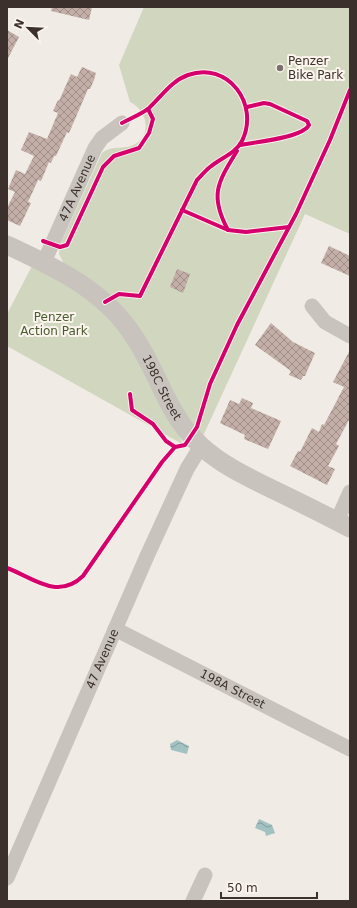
<svg xmlns="http://www.w3.org/2000/svg" width="357" height="908" viewBox="0 0 357 908" font-family="'DejaVu Sans',sans-serif">
	<defs>
		<pattern id="water-waves" width="16" height="10" patternUnits="userSpaceOnUse"><rect width="16" height="10" fill="#a1c2c1"/><path d="M0 5q4-4 8 0t8 0" fill="none" stroke="#849e9d"/></pattern>
		<pattern id="building-cross-hatch" width="8" height="8" patternUnits="userSpaceOnUse"><rect width="8" height="8" fill="#c3afa7"/><path d="M0 0l8 8M0 8l8-8" fill="none" stroke="#a08f88"/></pattern>
	</defs>
	<rect width="100%" height="100%" fill="#f0ebe5"/>
	<g fill="#d1d6bf">
		<path d="M144 7H350V234L305 214 203 436 171 394 64 264 59 254 60 245 102 153C113 144 126 151 137 143 153 131 145 109 130 102L119 65Z"/>
		<path d="M33 264 88 298 122 332 184 445 7 346V314Z"/>
	</g>
	<g fill="url(#water-waves)">
		<path d="M177 740 189 746 187 754 171 750 170 744Z"/>
		<path d="M259 819 272 825 275 833 266 836 265 832 255 828Z"/>
	</g>
	<g fill="url(#building-cross-hatch)">
		<path d="M52 7H92L89 20 51 11Z"/>
		<path d="M7 30 19 37 7 60Z"/>
		<path d="M82 67 96 73 94 80 90 89H88L69 133 67 132 56 156H54L51 163 49 162 41 181 38 180 28 202 31 203 20 226 7 220V208L15 192 8 189 16 170 25 174 34 156 21 150 29 132 47 139 58 113 53 111 58 100 59 101 71 74 77 77Z"/>
		<path d="M329 246 350 256V276L321 263Z"/>
		<path d="M177 269 190 274 183 293 170 287Z"/>
		<path d="M271 323 293 342 315 353 305 376H303L301 380 289 375 291 371 255 345Z"/>
		<path d="M350 350V418L336 444 339 446 328 466 335 469 327 485 290 466 298 451 300 452 312 428 319 432 322 424 324 425 344 387 333 382Z"/>
		<path d="M242 398 253 403 251 408 281 421 268 449 244 439 245 435 220 423 230 400 239 404Z"/>
	</g>
	<g fill="none" stroke-linecap="round" stroke-linejoin="round">
		<g stroke="#c9c3be" stroke-width="15">
			<path id="s1" d="M44 262 95 148 102 138 122 123"/>
			<path d="M312 306 325 322 350 336"/>
			<path d="M337 521 350 492"/>
			<path id="s2" d="M115 629 350 749"/>
			<path id="s3" d="M7 878 147 556 187 469 201 446"/>
			<path d="M193 901 205 875"/>
		</g>
		<path stroke="#c9c3be" stroke-width="19" id="s4" d="M7 245C56 268 105 290 135 338 160 376 166 413 201 446 223 466 248 477 274 490 299 502 325 515 350 528"/>
		<defs>
			<g id="cycleway">
				<path d="M240 145C255 142 302 138 309 125L307 121 270 104 264 103 247 107"/>
				<path d="M182 210 228 230 246 232 289 227"/>
				<path d="M228 230C209 195 218 182 237 151"/>
				<path d="M43 241 60 247 67 245 103 167 114 156 139 148 149 133 153 119 148 109"/>
				<path d="M105 302 119 294 140 296 197 180C201 176 205 171 210 167 221 158 236 153 242 141 260 104 228 61 188 75 171 81 162 96 149 108 142 114 131 118 122 123"/>
				<path d="M130 394 132 410 153 424 166 441 175 447"/>
				<path d="M7 568C32 577 57 601 83 576L162 462 175 447 185 445 197 427 210 384 237 325 296 214 330 140 350 90"/>
			</g>
		</defs>
		<use href="#cycleway" stroke="#fbf5ee" stroke-width="6"/>
		<use href="#cycleway" stroke="#d6006c" stroke-width="4"/>
	</g>
	<circle fill="#7a716c" stroke="#fbf5ee" stroke-width="1.5" cx="280" cy="68" r="4"/>
	<g text-anchor="middle" dominant-baseline="central" stroke-width="4" stroke-linejoin="round" paint-order="stroke">
		<g font-size="12" fill="#3b302b" stroke="#fbf5ee" text-anchor="start">
			<text x="288" y="61">Penzer<tspan x="288" dy="14">Bike Park</tspan></text>
		</g>
		<g font-size="12" fill="#3b302b" stroke="#fbf5ee">
			<text stroke="none"><textPath href="#s1" startOffset="81">47A Avenue</textPath></text>
			<text stroke="none"><textPath href="#s4" startOffset="217">198C Street</textPath></text>
			<text stroke="none"><textPath href="#s3" startOffset="239">47 Avenue</textPath></text>
			<text stroke="none"><textPath href="#s2" startOffset="132">198A Street</textPath></text>
		</g>
		<g font-size="12" fill="#4a5a2e" stroke="#fbf5ee">
			<text x="54" y="317">Penzer<tspan x="54" dy="14">Action Park</tspan></text>
		</g>
	</g>
	<rect width="357" height="908" fill="none" stroke="#3b302b" stroke-width="16"/>
	<g transform="translate(28 28) rotate(294)" stroke="#fbf5ee" stroke-width="3" paint-order="stroke">
	<path d="M0-3L7 15L0 10L-7 15Z" fill="#3b302b"/>
	<text y="-6" font-size="11" font-weight="bold" text-anchor="middle" fill="#3b302b">N</text>
	</g>
	<path d="M221 892v6h96v-6" fill="none" stroke="#3b302b" stroke-width="2"/>
	<text x="227" y="892" font-size="12" fill="#3b302b" stroke="#fbf5ee" stroke-width="3" paint-order="stroke">50 m</text>
</svg>
